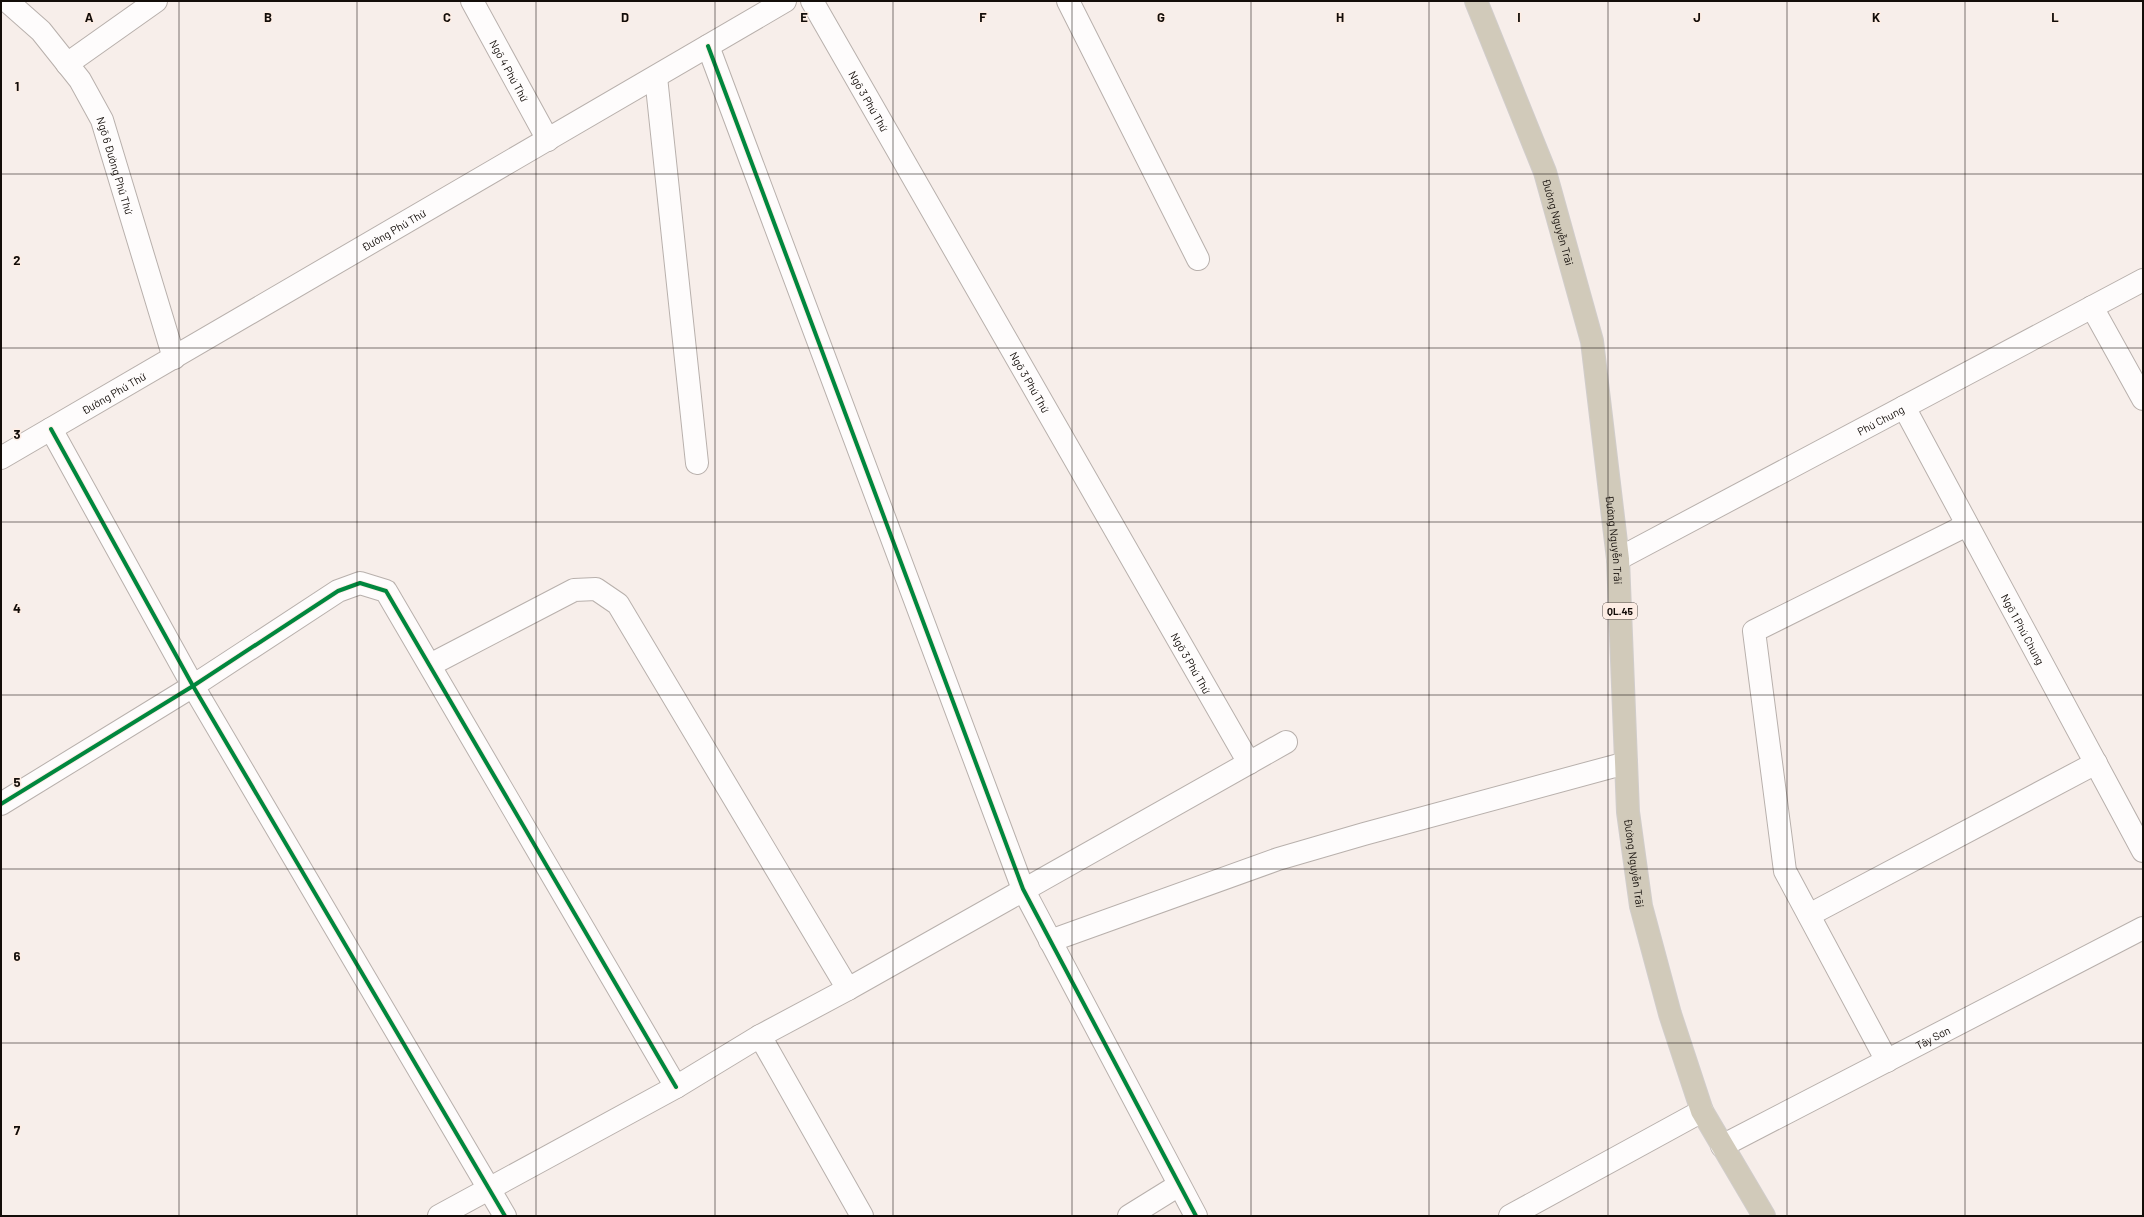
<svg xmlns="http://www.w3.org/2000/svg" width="2144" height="1217" viewBox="0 0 2144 1217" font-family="Barlow,sans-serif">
	<rect width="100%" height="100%" fill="#f7eeea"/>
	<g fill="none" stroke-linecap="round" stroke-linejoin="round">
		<defs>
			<g id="minor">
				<path id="s1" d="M7 1 41 31 80 80 102 120 174 358"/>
				<path id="s2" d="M472 1 548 140"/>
				<path id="s3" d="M812 1 1249 763"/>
				<path d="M1068 1 1198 259"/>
				<path d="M708 46 1023 889 1196 1216"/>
				<path d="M67 64 156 1"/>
				<path d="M656 77 697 463"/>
				<path d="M2092 307 2143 399"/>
				<path id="s4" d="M1904 407 2143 851"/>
				<path d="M51 429 193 686 505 1216"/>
				<path id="s5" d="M1 458 785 1"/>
				<path id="s6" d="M1618 559 2143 280"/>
				<path d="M430 665 574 590 596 589 618 604 848 989"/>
				<path d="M1 804 193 686 338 591 360 583 386 591 676 1087"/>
				<path d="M1809 915 2096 763"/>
				<path d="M1050 941 1278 859 1364 834 1626 763"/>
				<path d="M760 1036 862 1216"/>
				<path d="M1887 1061 1785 871 1754 631 1967 525"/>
				<path id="s7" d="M1722 1146 2143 928"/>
				<path d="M439 1216 676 1087 760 1036 848 989 1286 742"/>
				<path d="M1129 1216 1179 1185"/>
				<path d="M1510 1216 1702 1111"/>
			</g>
			<g id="highway">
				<path id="s8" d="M1476 1 1545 172 1592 341 1618 559 1628 812 1641 906 1670 1014 1702 1111 1764 1216"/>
			</g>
		</defs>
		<use href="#minor" stroke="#b8b0ac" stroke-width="24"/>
		<use href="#highway" stroke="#d1cdcb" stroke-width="24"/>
		<use href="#minor" stroke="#fefcfc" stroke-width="22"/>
		<use href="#highway" stroke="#d1caba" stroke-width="22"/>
		<defs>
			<g id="cycleway">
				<path d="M708 46 1023 889 1196 1216"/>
				<path d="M51 429 193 686 505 1216"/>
				<path d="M1 804 193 686 338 591 360 583 386 591 676 1087"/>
			</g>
		</defs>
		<use href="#cycleway" stroke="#fdede4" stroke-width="6"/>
		<use href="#cycleway" stroke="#00873e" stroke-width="4"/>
	</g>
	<path fill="none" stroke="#130d09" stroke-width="1" stroke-opacity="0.55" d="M179 1V1216M357 1V1216M536 1V1216M715 1V1216M893 1V1216M1072 1V1216M1251 1V1216M1429 1V1216M1608 1V1216M1787 1V1216M1965 1V1216M1 174H2143M1 348H2143M1 522H2143M1 695H2143M1 869H2143M1 1043H2143"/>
	<g text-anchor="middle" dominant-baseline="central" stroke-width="3" stroke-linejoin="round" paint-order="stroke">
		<rect fill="#fdede4" stroke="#59504b" stroke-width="1" x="1603" y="603" width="34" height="16" rx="3"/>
		<g font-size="10" font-weight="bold" fill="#130d09">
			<text x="1620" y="611">QL.45</text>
		</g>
		<g font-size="11" fill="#130d09" stroke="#fdede4">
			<text stroke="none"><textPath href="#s2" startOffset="79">Ngõ 4 Phú Thứ</textPath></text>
			<text stroke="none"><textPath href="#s3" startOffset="115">Ngõ 3 Phú Thứ</textPath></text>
			<text stroke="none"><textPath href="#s1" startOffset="201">Ngõ 6 Đường Phú Thứ</textPath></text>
			<text stroke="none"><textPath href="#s8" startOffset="236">Đường Nguyễn Trãi</textPath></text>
			<text stroke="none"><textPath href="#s5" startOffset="454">Đường Phú Thứ</textPath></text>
			<text stroke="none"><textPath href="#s3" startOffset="439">Ngõ 3 Phú Thứ</textPath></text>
			<text stroke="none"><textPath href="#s5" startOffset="130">Đường Phú Thứ</textPath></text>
			<text stroke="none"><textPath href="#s6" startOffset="297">Phú Chung</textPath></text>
			<text stroke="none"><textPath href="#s8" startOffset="560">Đường Nguyễn Trãi</textPath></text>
			<text stroke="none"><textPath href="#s4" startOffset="252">Ngõ 1 Phú Chung</textPath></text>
			<text stroke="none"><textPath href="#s3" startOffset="763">Ngõ 3 Phú Thứ</textPath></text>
			<text stroke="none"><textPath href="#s8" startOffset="884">Đường Nguyễn Trãi</textPath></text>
			<text stroke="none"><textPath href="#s7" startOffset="237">Tây Sơn</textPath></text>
		</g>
	</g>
	<g font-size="13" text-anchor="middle" font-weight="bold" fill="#130d09" stroke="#fdede4" stroke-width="3" stroke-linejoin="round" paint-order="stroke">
		<text x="89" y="22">A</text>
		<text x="268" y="22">B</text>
		<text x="447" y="22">C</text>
		<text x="625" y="22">D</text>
		<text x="804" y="22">E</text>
		<text x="983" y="22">F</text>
		<text x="1161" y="22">G</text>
		<text x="1340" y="22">H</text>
		<text x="1519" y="22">I</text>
		<text x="1697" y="22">J</text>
		<text x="1876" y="22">K</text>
		<text x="2055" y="22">L</text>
		<text x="17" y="91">1</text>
		<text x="17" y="265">2</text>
		<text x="17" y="439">3</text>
		<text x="17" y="613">4</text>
		<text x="17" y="787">5</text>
		<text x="17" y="961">6</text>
		<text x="17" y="1135">7</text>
	</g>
	<rect width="2144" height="1217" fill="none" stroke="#130d09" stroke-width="4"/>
</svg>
